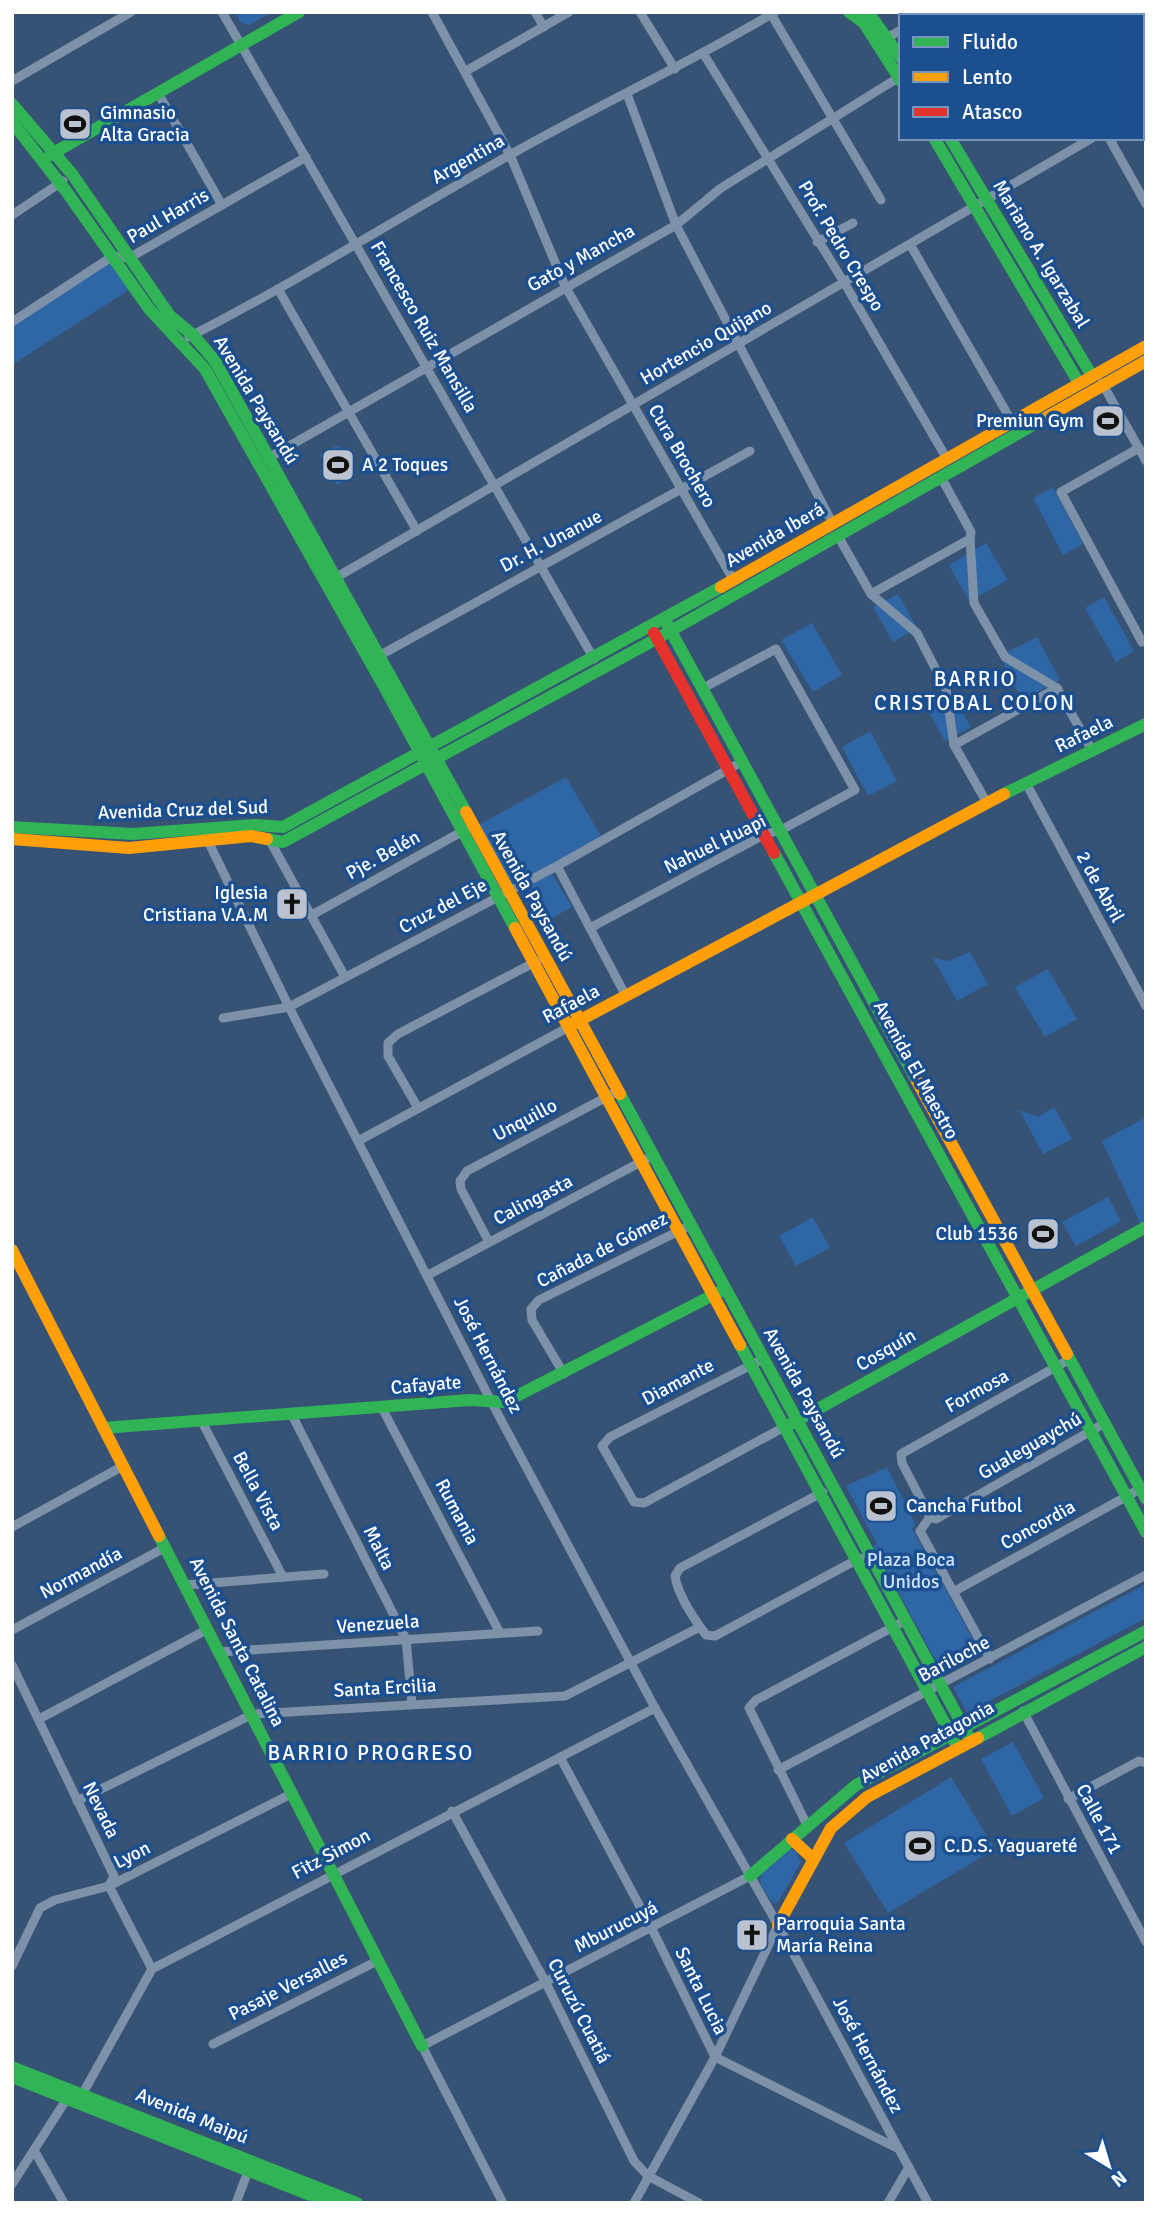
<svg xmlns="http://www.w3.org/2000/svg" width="1158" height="2215" viewBox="0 0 1158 2215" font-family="Signika,sans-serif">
	<rect width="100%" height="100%" fill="#365274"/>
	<g fill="#2f66a5">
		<path d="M235 12H272L249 25 241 23Z"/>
		<path d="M943 12H996L990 16H937Z"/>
		<path d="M110 262 129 290 12 365V325Z"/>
		<path d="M338 445 355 475 337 485 320 455Z"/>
		<path d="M1053 487 1083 544 1063 555 1033 498Z"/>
		<path d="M986 543 1008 580 969 601 949 565Z"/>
		<path d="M898 594 917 628 893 642 873 607Z"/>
		<path d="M1104 597 1134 651 1116 662 1085 608Z"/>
		<path d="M812 623 842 675 813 692 781 640Z"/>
		<path d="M1037 637 1060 680 1022 700 1000 656Z"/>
		<path d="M949 691 971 727 945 741 924 704Z"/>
		<path d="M870 731 897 781 868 796 842 747Z"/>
		<path d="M566 777 601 836 511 888 475 827Z"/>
		<path d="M551 872 572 907 540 925 519 890Z"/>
		<path d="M970 952 988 984 957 1001 933 958 948 961Z"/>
		<path d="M1048 969 1077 1019 1045 1037 1015 987Z"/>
		<path d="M1054 1107 1072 1139 1043 1154 1019 1110 1038 1117Z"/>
		<path d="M1146 1117V1222L1141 1225 1102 1141Z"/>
		<path d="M1108 1197 1121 1221 1076 1246 1062 1222Z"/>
		<path d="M813 1217 830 1248 796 1266 779 1236Z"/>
		<path d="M887 1467 916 1525 912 1528 981 1654 943 1674 873 1546 877 1544 846 1486Z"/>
		<path d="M1146 1584V1618L967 1713 953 1687Z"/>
		<path d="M1013 1742 1044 1798 1012 1816 981 1759Z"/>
		<path d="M951 1777 995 1849 888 1913 844 1843Z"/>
		<path d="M789 1849 796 1851 801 1862 778 1902 773 1904 760 1883 761 1873Z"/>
	</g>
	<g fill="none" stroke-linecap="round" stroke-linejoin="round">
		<g stroke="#7d92a8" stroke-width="9">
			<path d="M222 12 594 659"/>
			<path d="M432 12 510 155 565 286 734 581"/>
			<path d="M535 12 544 27"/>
			<path d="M640 12 675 69"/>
			<path d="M1037 12 1039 16"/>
			<path d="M771 14 881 200"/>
			<path d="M927 16 934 12"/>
			<path d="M1001 16 1006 12"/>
			<path d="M1142 17 1146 15"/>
			<path d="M887 38 901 30"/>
			<path d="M703 53 845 284 947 459"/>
			<path d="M466 71 569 12"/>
			<path d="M12 81 131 12"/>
			<path d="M158 93 222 205"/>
			<path d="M627 94 676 225 833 524"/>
			<path d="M1142 115 1146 113"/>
			<path d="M1109 138 1146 204"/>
			<path d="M12 215 63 181"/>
			<path d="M817 242 853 223"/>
			<path d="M911 246 1012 422"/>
			<path d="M278 289 417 531"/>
			<path d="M12 322 113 256 129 258 306 157"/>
			<path d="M189 337C298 281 401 216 508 156 596 106 688 64 775 12"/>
			<path d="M1102 383 1146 461"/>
			<path d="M1139 448 1061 492 1142 642 1146 640"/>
			<path d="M270 457 676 225 721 188 901 76"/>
			<path d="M838 536 871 594 970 539 971 532 941 477"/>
			<path d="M970 539 974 603 1005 657 1057 688"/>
			<path d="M337 577 1092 138"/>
			<path d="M871 594 917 633 946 689 954 745"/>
			<path d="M377 657 750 451"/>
			<path d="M1026 783 1146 1006"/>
			<path d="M987 803 954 745 1057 688 1093 752"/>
			<path d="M206 837 289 1007 492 1403 655 1708 778 1925 928 2203"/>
			<path d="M269 839 345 977"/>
			<path d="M557 866 626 996"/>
			<path d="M312 915 472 826"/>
			<path d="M590 928 765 834 781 830 855 790 776 649 703 688"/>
			<path d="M223 1018 289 1007 557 866 743 761"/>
			<path d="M418 1108 388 1056V1043L398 1034 537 961"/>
			<path d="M358 1141 567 1028"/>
			<path d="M489 1242 461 1189 460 1181 467 1171 618 1091"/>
			<path d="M428 1275 654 1155"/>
			<path d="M763 1359 610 1437 602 1446 634 1502 644 1503 786 1426"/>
			<path d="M1070 1359 901 1454 902 1463 930 1517 936 1519 1105 1423"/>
			<path d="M564 1374 532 1320 531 1309 539 1300 691 1225"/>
			<path d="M382 1408 500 1633"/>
			<path d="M292 1415 406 1639 412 1704"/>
			<path d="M201 1420 283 1577"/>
			<path d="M823 1492 680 1568 675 1576C678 1596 694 1619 706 1635L715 1636 860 1558"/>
			<path d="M930 1517 920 1531 990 1659"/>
			<path d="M12 1527 123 1466"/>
			<path d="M186 1585 324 1574"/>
			<path d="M953 1592 1140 1489"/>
			<path d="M12 1630 166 1547"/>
			<path d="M220 1652 538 1631"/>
			<path d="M12 1665 114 1876 109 1886 152 1969"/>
			<path d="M1023 1711 1146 1942"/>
			<path d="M39 1719 208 1629"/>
			<path d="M560 1757 652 1929 715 2057 897 2148"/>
			<path d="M778 1770 1146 1575"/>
			<path d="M1068 1799 1139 1761 1146 1763"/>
			<path d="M77 1801 253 1714 565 1696 700 1627"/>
			<path d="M452 1811 546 1983 634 2161 648 2176 699 2203"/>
			<path d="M807 1825 749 1708 756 1700 906 1620"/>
			<path d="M12 1966 40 1908 55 1900 109 1886 293 1793"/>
			<path d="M213 2044 379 1960"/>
			<path d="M83 2093 152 1969 655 1708"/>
			<path d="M35 2152 64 2203"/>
			<path d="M12 2184 68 2097"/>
			<path d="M236 2203 249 2169"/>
			<path d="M503 2203 422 2046 750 1876"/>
			<path d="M634 2203 715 2057 778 1925"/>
			<path d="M888 2203 909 2167"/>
		</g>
		<g stroke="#30b455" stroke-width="12">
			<path d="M849 12 864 23 901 81"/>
			<path d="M868 12 901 58"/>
			<path d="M12 104 72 174 170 316 193 335 215 361 466 812"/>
			<path d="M12 122 66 191 150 310 205 369 386 690 515 928"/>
			<path d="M934 138 1079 383"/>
			<path d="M950 138 1092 376"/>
			<path d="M50 155 299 12"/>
			<path d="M667 624 917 1081"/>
			<path d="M1004 794 1146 724"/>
			<path d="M12 827 133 834 255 825 283 827 721 587"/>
			<path d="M267 839 283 842 658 638 1047 417"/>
			<path d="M774 853 1146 1532"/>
			<path d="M620 1094 970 1739"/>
			<path d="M740 1345 957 1746"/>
			<path d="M1067 1354 1146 1499"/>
			<path d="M789 1425 1146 1227"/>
			<path d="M103 1428 470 1400 505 1402 719 1292"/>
			<path d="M159 1536 422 2046"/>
			<path d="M978 1738 1146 1647"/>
			<path d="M750 1876 856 1785 1146 1631"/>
			<path d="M12 2067 357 2203"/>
			<path d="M12 2077 330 2203"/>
		</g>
		<g stroke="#ff9f0a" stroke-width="12">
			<path d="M1047 417 1146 361"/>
			<path d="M721 587 1146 346"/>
			<path d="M466 812 620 1094"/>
			<path d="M12 839 129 848 251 836 267 839"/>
			<path d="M515 928 740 1345"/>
			<path d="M573 1024 1004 794"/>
			<path d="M917 1081 1067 1354"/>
			<path d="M12 1250 159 1536"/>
			<path d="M792 1839 812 1858"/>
			<path d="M778 1925 831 1828 867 1797 978 1738"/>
		</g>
		<path stroke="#e5322d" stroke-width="12" d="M654 633 774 853"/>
	</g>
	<defs>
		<symbol id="stadium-square" viewBox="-11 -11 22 22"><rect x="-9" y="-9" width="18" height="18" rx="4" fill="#b9c2ce" stroke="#1b4f8f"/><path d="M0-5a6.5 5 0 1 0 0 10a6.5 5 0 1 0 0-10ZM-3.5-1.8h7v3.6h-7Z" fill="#111"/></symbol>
		<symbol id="church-square" viewBox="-11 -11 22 22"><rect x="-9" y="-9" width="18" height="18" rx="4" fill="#b9c2ce" stroke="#1b4f8f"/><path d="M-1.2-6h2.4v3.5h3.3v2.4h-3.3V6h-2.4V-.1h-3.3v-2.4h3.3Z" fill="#111"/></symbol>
	</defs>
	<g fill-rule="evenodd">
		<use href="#stadium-square" x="56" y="105" width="38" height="38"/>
		<use href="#stadium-square" x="1089" y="402" width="38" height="38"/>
		<use href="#stadium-square" x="319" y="446" width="38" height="38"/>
		<use href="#church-square" x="273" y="885" width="38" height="38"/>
		<use href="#stadium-square" x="1024" y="1215" width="38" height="38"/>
		<use href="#stadium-square" x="862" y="1487" width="38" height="38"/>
		<use href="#stadium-square" x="901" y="1827" width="38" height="38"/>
		<use href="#church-square" x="733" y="1916" width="38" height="38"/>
	</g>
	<g text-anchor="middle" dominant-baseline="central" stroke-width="7" stroke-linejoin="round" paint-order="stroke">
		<g font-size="19" fill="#fff" stroke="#1b4f8f" text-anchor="start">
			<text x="100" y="113">Gimnasio<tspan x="100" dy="22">Alta Gracia</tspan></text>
			<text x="1084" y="421" text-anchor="end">Premiun Gym</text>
			<text x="362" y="465">A 2 Toques</text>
			<text x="268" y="893" text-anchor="end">Iglesia<tspan x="268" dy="22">Cristiana V.A.M</tspan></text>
			<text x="1018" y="1234" text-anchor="end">Club 1536</text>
			<text x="906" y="1506">Cancha Futbol</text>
			<text x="944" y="1846">C.D.S. Yaguareté</text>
			<text x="776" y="1924">Parroquia Santa<tspan x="776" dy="22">María Reina</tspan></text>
		</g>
		<g font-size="19" fill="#fff" stroke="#1b4f8f">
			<text transform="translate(468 159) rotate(-30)">Argentina</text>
			<text transform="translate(168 216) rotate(-30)">Paul Harris</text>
			<text transform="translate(841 246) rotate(59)">Prof. Pedro Crespo</text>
			<text transform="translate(1041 254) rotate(59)">Mariano A. Igarzabal</text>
			<text transform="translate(581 258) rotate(-29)">Gato y Mancha</text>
			<text transform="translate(424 327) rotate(60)">Francesco Ruiz Mansilla</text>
			<text transform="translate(706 343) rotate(-30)">Hortencio Quijano</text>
			<text transform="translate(256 400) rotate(59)">Avenida Paysandú</text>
			<text transform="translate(682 456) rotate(60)">Cura Brochero</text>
			<text transform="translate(775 535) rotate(-30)">Avenida Iberá</text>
			<text transform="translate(551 541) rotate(-28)">Dr. H. Unanue</text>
			<text transform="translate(1084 734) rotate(-26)">Rafaela</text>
			<text transform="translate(183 810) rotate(-2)">Avenida Cruz del Sud</text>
			<text transform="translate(715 844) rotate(-26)">Nahuel Huapi</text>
			<text transform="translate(383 855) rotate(-29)">Pje. Belén</text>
			<text transform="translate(1100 887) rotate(61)">2 de Abril</text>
			<text transform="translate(532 896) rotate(61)">Avenida Paysandú</text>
			<text transform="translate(443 906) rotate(-28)">Cruz del Eje</text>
			<text transform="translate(571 1004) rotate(-28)">Rafaela</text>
			<text transform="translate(916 1070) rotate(61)">Avenida El Maestro</text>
			<text transform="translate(525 1120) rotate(-28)">Unquillo</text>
			<text transform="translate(533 1200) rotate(-28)">Calingasta</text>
			<text transform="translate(602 1250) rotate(-27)">Cañada de Gómez</text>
			<text transform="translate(886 1350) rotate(-30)">Cosquín</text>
			<text transform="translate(488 1355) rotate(63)">José Hernández</text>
			<text transform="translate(678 1382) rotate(-28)">Diamante</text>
			<text transform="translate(426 1385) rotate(-5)">Cafayate</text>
			<text transform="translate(977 1391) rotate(-29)">Formosa</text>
			<text transform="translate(804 1393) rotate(61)">Avenida Paysandú</text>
			<text transform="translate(1030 1446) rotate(-30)">Gualeguaychú</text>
			<text transform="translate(258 1491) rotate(62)">Bella Vista</text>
			<text transform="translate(457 1512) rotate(62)">Rumania</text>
			<text transform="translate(1038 1525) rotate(-29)">Concordia</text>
			<text transform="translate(379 1548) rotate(63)">Malta</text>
			<text transform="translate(81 1573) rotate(-28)">Normandía</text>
			<text transform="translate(378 1624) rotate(-4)">Venezuela</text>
			<text transform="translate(237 1642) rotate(63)">Avenida Santa Catalina</text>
			<text transform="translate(954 1659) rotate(-28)">Bariloche</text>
			<text transform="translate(385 1688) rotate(-3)">Santa Ercilia</text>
			<text transform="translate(927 1742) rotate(-29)">Avenida Patagonia</text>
			<text transform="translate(101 1810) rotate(64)">Nevada</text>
			<text transform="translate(1099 1819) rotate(62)">Calle 171</text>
			<text transform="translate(331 1854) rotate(-28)">Fitz Simon</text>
			<text transform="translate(132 1855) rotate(-27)">Lyon</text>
			<text transform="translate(616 1927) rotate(-27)">Mburucuyá</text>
			<text transform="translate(288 1986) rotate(-27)">Pasaje Versalles</text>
			<text transform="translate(701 1991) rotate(64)">Santa Lucia</text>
			<text transform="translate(579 2011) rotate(63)">Curuzú Cuatiá</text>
			<text transform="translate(868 2055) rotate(62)">José Hernández</text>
			<text transform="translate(192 2116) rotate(22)">Avenida Maipú</text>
		</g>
		<g font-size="19" fill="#cfe3fa" stroke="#1b4f8f">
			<text x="911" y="1560">Plaza Boca<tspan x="911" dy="22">Unidos</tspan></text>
		</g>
		<g font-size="21" letter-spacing="2" fill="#fff" stroke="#1b4f8f">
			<text x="975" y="679">BARRIO<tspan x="975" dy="24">CRISTOBAL COLON</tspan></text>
			<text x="371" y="1753">BARRIO PROGRESO</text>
		</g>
	</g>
	<rect width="1158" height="2215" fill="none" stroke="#ffffff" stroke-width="28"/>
	<rect x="899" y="14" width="245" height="126" fill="#1b4f8f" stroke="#7695bc" stroke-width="2"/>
	<rect x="913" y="37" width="35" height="10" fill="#30b455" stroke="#7695bc" stroke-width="2"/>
	<text x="962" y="49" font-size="21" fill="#ffffff">Fluido</text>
	<rect x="913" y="72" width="35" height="10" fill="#ff9f0a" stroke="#7695bc" stroke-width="2"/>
	<text x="962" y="84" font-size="21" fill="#ffffff">Lento</text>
	<rect x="913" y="107" width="35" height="10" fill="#e5322d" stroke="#7695bc" stroke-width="2"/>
	<text x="962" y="119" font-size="21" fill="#ffffff">Atasco</text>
	<g transform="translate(1109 2166) rotate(142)" stroke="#1b4f8f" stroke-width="5" paint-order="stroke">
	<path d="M0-5L12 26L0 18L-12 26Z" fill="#ffffff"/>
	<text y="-10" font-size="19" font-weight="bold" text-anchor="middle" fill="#ffffff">N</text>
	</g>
</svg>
